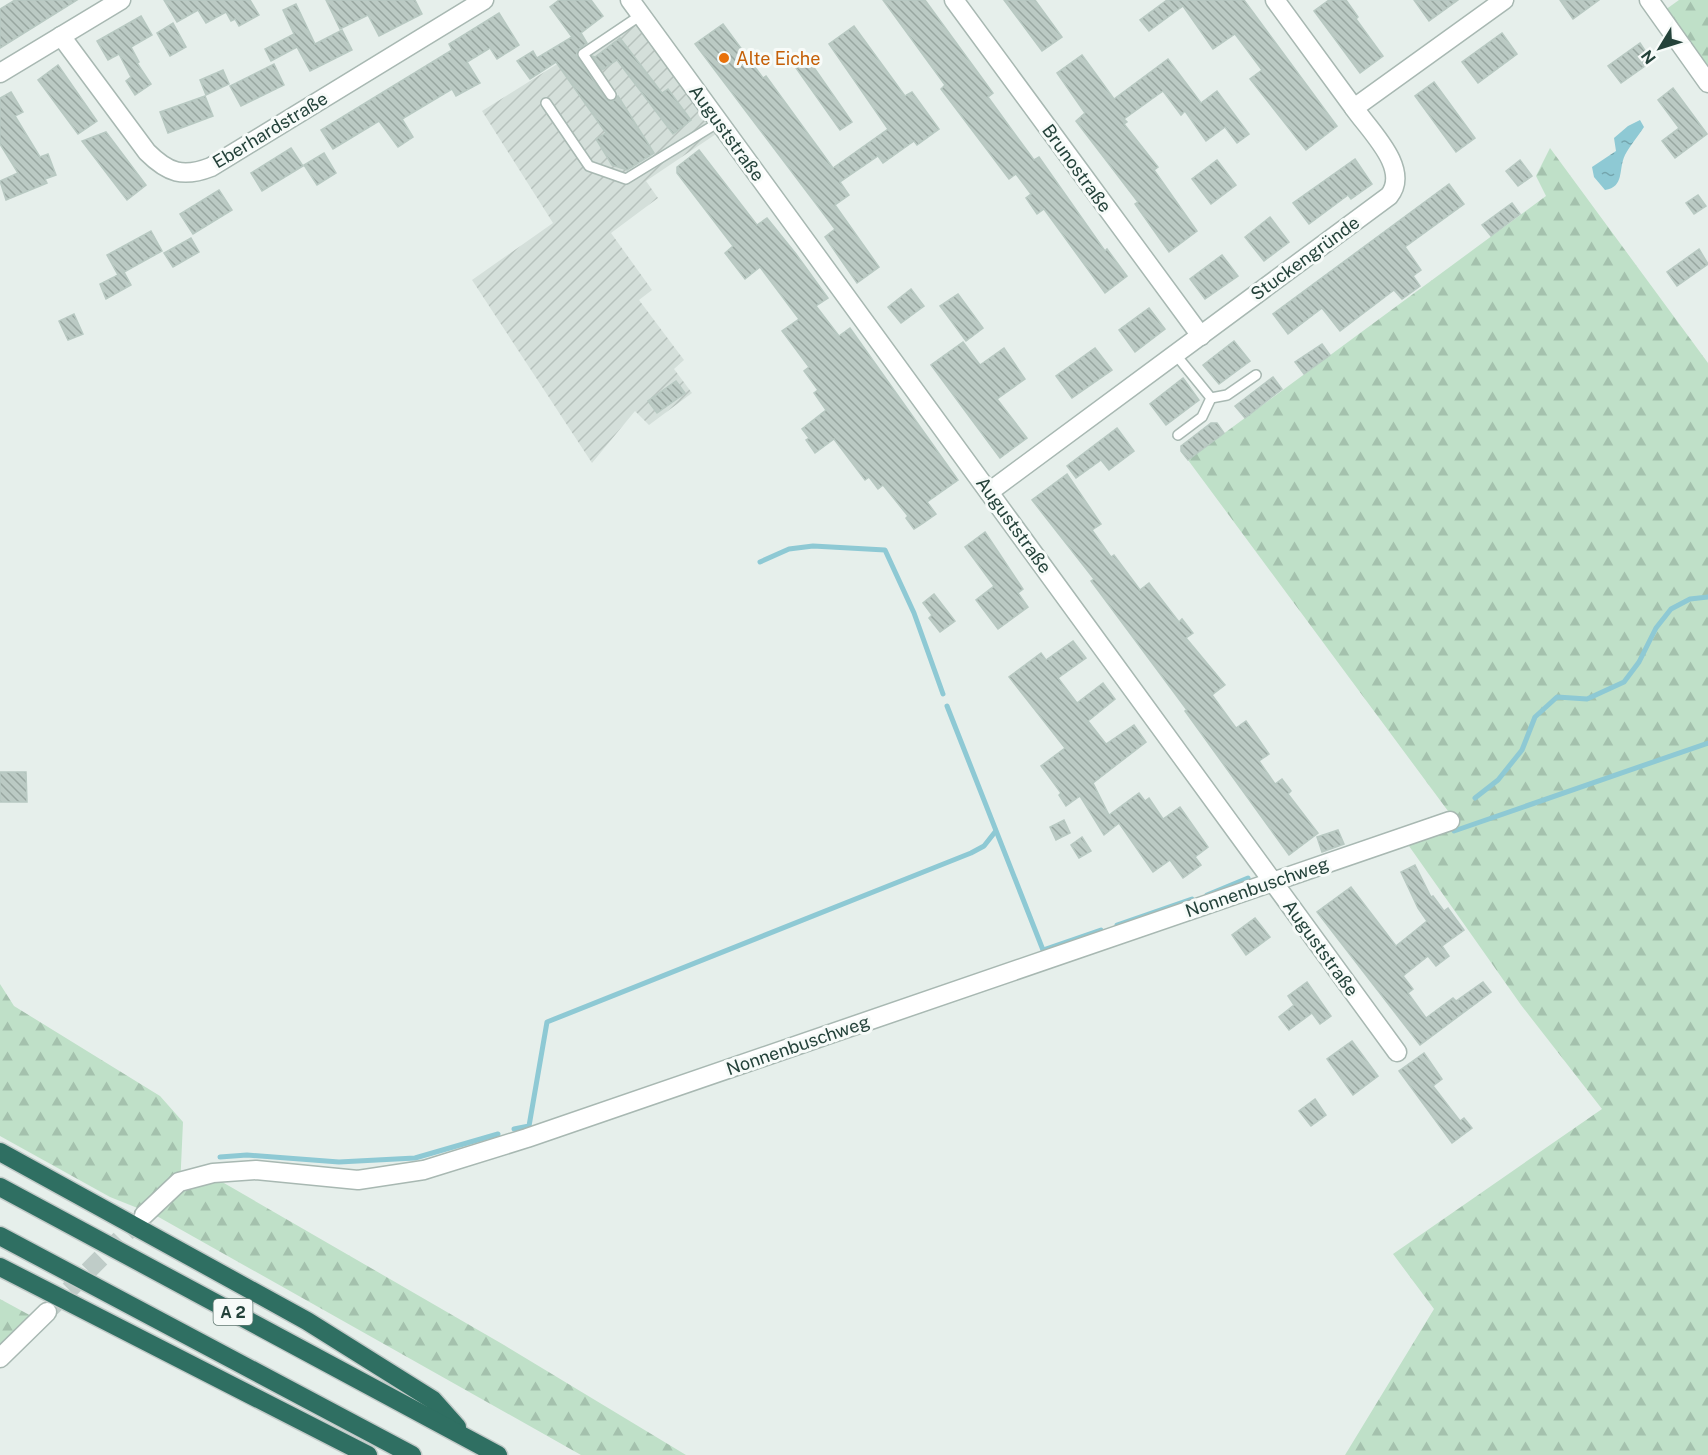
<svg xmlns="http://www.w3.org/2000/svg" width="1708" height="1455" viewBox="0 0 1708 1455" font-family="'Public Sans',sans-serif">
	<defs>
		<pattern id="industrial-furrows" width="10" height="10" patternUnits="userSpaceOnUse" patternTransform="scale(1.5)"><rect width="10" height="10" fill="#d4dfda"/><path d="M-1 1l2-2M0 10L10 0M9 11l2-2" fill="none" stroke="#b6c1bc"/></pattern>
		<pattern id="forest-firs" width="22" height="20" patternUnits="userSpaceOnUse" patternTransform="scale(1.5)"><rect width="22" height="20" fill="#bfe0c8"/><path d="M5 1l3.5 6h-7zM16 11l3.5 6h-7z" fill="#a4c1ad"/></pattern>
		<pattern id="water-ripples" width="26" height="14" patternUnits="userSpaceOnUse" patternTransform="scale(1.5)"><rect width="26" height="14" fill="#8ec9d4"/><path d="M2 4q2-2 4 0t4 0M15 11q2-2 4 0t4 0" fill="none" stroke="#74a5ad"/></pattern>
		<pattern id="building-back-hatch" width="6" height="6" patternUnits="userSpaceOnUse" patternTransform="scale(1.5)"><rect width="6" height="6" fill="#bbcac4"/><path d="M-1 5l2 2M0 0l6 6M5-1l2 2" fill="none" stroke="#98a6a0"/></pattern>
	</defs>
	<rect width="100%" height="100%" fill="#e6efeb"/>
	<path fill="url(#industrial-furrows)" d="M631 18 716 134 646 181 658 198 611 233 652 290 639 300 684 360 674 369 692 393 649 425 635 411 592 463 472 280 553 223 482 111Z"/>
	<g fill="url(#forest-firs)">
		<path d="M1679 0H1708V71L1665 10Z"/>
		<path d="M1550 148 1708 363V1455H1345L1434 1309 1393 1254 1602 1109 1521 1005 1397 829 1448 811 1188 460 1546 196 1536 176Z"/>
		<path d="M0 984 14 1006 160 1096 183 1122 180 1188 217 1179 504 1345 686 1455H581L155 1215 110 1197 0 1136Z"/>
		<path d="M0 1299 46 1324 0 1368Z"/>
	</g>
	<path fill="url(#water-ripples)" d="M1640 120 1644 127C1638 136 1630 146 1625 155 1618 169 1625 187 1605 190L1594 177 1592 167 1616 151 1614 138 1628 126Z"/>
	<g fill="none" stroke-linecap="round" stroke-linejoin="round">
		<g stroke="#8ec9d4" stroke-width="5">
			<path d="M760 562 789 549 813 546 885 550 914 613 943 694"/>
			<path d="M947 706 1043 950 1101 930"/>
			<path d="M1475 798 1498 780 1522 750 1535 717 1557 697 1587 699 1624 682 1639 662 1656 628 1671 609 1690 599 1708 597"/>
			<path d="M1454 831 1708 743"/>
			<path d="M1207 895 1248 878"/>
			<path d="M1117 925 1192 899"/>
			<path d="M514 1129 529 1126 547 1022 971 853 984 846 995 832"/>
			<path d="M220 1157 247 1155 339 1162 415 1158 498 1134"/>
		</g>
	</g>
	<g fill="url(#building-back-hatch)" stroke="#b8c9c2" stroke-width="1.5">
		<path d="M15 0H77L0 48V9Z"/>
		<path d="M164 0H250L259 15 239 26 235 19 231 21 226 12 206 23 198 10 177 22Z"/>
		<path d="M326 0H415L422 14 379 36 368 15 340 29Z"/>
		<path d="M559 0H591L603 16 581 33 587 43 579 49 576 55 606 99 612 102 618 96 654 153 627 170 612 165 596 139 606 133 556 62 530 79 517 61 533 51 537 58 572 37 550 7Z"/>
		<path d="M883 0H925L993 93 988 97 1017 137 1034 160 1039 157 1105 251 1107 249 1127 276 1105 293 1044 209 1037 214 1026 198 1031 194 1016 174 1009 179 941 89 945 85Z"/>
		<path d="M1004 0H1035L1062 37 1042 51Z"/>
		<path d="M1167 0H1244L1337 126 1306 150 1250 79 1262 70 1235 34 1213 49 1183 6 1149 31 1140 20Z"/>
		<path d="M1329 0H1346L1358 17 1356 19 1383 56 1360 73 1314 11Z"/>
		<path d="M1414 0H1458L1429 21Z"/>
		<path d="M1560 0H1599L1573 19Z"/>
		<path d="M296 4 315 44 342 30 352 50 310 71 297 47 271 61 265 49 294 34 283 10Z"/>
		<path d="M499 13 519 45 497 59 490 48 467 62 480 83 456 96 452 89 402 119 413 137 398 147 379 121 333 149 321 130 452 50 449 44Z"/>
		<path d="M141 16 152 35 131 47 139 62 137 63 151 84 135 95 126 81 131 77 119 54 108 60 97 41Z"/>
		<path d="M173 23 186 47 170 56 157 33Z"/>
		<path d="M723 24 763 78 766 76 833 168 888 129 829 44 854 26 905 96 912 92 939 129 917 145 914 141 883 163 878 156 840 182 849 195 835 205 879 267 857 283 825 237 835 229 695 44Z"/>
		<path d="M1502 33 1517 54 1478 83 1462 62Z"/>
		<path d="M620 38 662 93 668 89 691 120 673 134 617 60 602 70 592 56 595 57Z"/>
		<path d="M1640 43 1652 61 1621 83 1608 66Z"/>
		<path d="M1082 55 1114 99 1168 59 1201 103 1217 91 1249 134 1237 143 1225 127 1206 141 1185 111 1181 115 1163 91 1124 119 1127 122 1124 124 1158 167 1154 170 1197 231 1169 252 1135 204 1138 202 1076 121 1085 113 1057 73Z"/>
		<path d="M808 59 852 122 840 130 796 68Z"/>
		<path d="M274 64 284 85 241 106 230 86Z"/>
		<path d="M58 65 97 121 78 134 38 80Z"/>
		<path d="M223 70 229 84 206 95 200 80Z"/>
		<path d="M1434 82 1475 138 1456 152 1415 96Z"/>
		<path d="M1673 88 1707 134 1675 158 1662 141 1679 128 1658 100Z"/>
		<path d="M11 92 23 112 15 116 40 157 48 154 56 175 45 179 47 183 6 200 0 181 18 173 0 144V98Z"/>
		<path d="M205 96 213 116 168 133 160 112Z"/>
		<path d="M106 132 146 185 127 200 82 141Z"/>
		<path d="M291 148 303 166 262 191 251 173Z"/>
		<path d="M699 150 757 225 767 218 796 254 828 298 816 306 839 336 850 328 958 480 927 502 936 514 922 524 914 529 906 518 908 516 883 485 878 489 869 477 865 480 834 439 815 453 806 440 809 438 802 429 826 410 814 393 818 390 804 371 809 367 782 331 799 319 760 267 745 279 725 253 733 246 677 173V167Z"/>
		<path d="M324 153 336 173 317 185 304 165Z"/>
		<path d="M1355 159 1372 184 1351 199 1348 195 1309 224 1293 203Z"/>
		<path d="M1217 160 1236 185 1211 204 1192 179Z"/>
		<path d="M1520 160 1532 176 1518 186 1506 171Z"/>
		<path d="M1449 184 1464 204 1405 247 1421 270 1413 276 1420 286 1402 299 1394 290 1340 331 1322 308 1288 334 1273 314Z"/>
		<path d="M219 190 232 210 193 234 180 214Z"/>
		<path d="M1698 195 1706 206 1694 214 1686 203Z"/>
		<path d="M1512 203 1520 214 1491 236 1482 225Z"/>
		<path d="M1270 217 1289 242 1264 261 1245 237Z"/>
		<path d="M151 231 162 251 124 272 131 285 106 299 100 284 118 275 107 255Z"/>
		<path d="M191 238 199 252 173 267 164 253Z"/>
		<path d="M1699 249 1708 264 1677 286 1667 272Z"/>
		<path d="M1222 255 1238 276 1205 299 1190 279Z"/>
		<path d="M911 289 924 306 901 323 888 307Z"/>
		<path d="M958 294 983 328 966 341 940 306Z"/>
		<path d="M1149 308 1165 329 1135 352 1119 330Z"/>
		<path d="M74 314 83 334 68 340 59 321Z"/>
		<path d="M1234 341 1250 361 1219 384 1203 365Z"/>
		<path d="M963 342 980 365 1004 348 1025 379 997 399 1027 438 1000 458 931 365Z"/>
		<path d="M1322 344 1330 355 1304 374 1295 362Z"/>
		<path d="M1095 348 1112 370 1072 398 1056 376Z"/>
		<path d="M1273 377 1282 389 1245 418 1235 406Z"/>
		<path d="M1183 378 1199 400 1166 425 1150 404Z"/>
		<path d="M676 381 685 393 657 413 648 401Z"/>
		<path d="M1211 423H1217L1224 433 1188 460 1181 451V446Z"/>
		<path d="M1117 428 1134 451 1109 470 1101 460 1076 478 1067 466Z"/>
		<path d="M1067 474 1101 524 1092 530 1111 557 1114 555 1140 590 1149 583 1179 622 1182 619 1193 633 1186 638 1225 685 1212 695 1236 728 1246 721 1269 754 1259 761 1275 784 1282 779 1291 791 1288 794 1318 833 1289 855 1185 711 1187 710 1091 581 1094 579 1032 500Z"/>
		<path d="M985 532 1023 589 1018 593 1028 607 998 629 976 600 994 586 965 547Z"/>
		<path d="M934 594 955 621 940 632 929 618 932 615 923 603Z"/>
		<path d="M1073 641 1086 658 1058 678 1077 703 1103 683 1115 699 1088 721 1106 744 1134 725 1146 742 1093 783 1109 815 1139 793 1145 801 1149 798 1163 819 1180 807 1208 847 1195 857 1201 865 1183 878 1170 860 1153 872 1119 823 1104 835 1080 796 1066 806 1059 795 1061 793 1041 766 1065 748 1009 677 1041 653 1046 660Z"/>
		<path d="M0 772H26L27 802H0Z"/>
		<path d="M1064 820 1070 833 1056 840 1050 827Z"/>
		<path d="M1338 830 1344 844 1322 852 1317 837Z"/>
		<path d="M1082 837 1091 851 1079 858 1071 845Z"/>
		<path d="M1415 865 1431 897 1433 896 1444 911 1448 908 1464 930 1442 946 1449 956 1436 966 1428 956 1403 976 1413 989 1408 993 1426 1018 1453 998 1456 1001 1483 982 1491 992 1420 1045 1317 912 1351 887 1396 946 1427 921 1418 908 1401 872Z"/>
		<path d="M1255 918 1270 937 1246 955 1232 935Z"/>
		<path d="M1307 982 1331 1016 1320 1024 1312 1013 1289 1030 1279 1017 1294 1005 1288 996Z"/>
		<path d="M1352 1041 1378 1076 1353 1095 1327 1059Z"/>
		<path d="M1424 1053 1442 1079 1433 1086 1460 1121 1464 1118 1472 1128 1452 1143 1399 1071Z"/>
		<path d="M1315 1099 1326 1115 1311 1126 1299 1111Z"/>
	</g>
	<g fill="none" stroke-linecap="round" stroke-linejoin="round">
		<path stroke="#bfccc8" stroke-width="18" stroke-dasharray="18 9" stroke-linecap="butt" d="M50 1309 143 1216"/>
		<defs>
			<g id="service">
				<path d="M611 95 583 54 641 15"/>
				<path d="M546 103 589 166 626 179 719 122"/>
				<path d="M1176 355 1211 398 1227 395 1256 375"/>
				<path d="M1178 435 1202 417 1211 398"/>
			</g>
			<g id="minor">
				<path d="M630 0 1397 1052"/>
				<path d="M954 0 1201 336"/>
				<path d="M1275 0 1354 108"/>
				<path d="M61 36 147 152C168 173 183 178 211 167L484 0"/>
				<path d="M0 73 121 0"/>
				<path d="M989 492 1389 196C1411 169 1370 131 1354 108L1504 0"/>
				<path d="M144 1215 179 1182 213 1173 256 1170 358 1180 424 1170 527 1138 1450 821"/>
				<path d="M0 1358 47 1312"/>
			</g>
			<path id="tertiary" d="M1649 0 1708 83"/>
			<g id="motorway">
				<path d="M0 1152 307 1321 433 1400 457 1427"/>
				<path d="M0 1187 498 1455"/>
				<path d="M0 1236 412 1455"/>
				<path d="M0 1267 368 1455"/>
			</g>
		</defs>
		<use href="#service" stroke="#a8b8b2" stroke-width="12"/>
		<use href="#minor" stroke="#a8b8b2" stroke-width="21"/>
		<use href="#tertiary" stroke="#a8b8b2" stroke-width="21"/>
		<use href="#motorway" stroke="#c2cac8" stroke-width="21"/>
		<use href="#service" stroke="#fff" stroke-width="9"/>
		<use href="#minor" stroke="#fff" stroke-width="18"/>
		<use href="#tertiary" stroke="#fff" stroke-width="18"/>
		<use href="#motorway" stroke="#2f6f62" stroke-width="18"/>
	</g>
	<circle fill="#e8710a" stroke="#f7fbf9" stroke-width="2" cx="724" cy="58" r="6"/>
	<g text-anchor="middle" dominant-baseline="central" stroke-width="6" stroke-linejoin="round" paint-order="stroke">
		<rect fill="#f7fbf9" stroke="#637a73" stroke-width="1.5" x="213.5" y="1299" width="39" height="26" rx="4.5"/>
		<g font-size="16" font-weight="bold" fill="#24423a">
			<text x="233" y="1312">A 2</text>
		</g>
		<g font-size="18" fill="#c56008" stroke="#f7fbf9" text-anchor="start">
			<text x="736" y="58">Alte Eiche</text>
		</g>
		<g font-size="18" fill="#24423a" stroke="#f7fbf9">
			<text transform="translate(270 130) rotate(-31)">Eberhardstraße</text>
			<text transform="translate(727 133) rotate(54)">Auguststraße</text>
			<text transform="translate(1077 168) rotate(54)">Brunostraße</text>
			<text transform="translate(1305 258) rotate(-36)">Stuckengründe</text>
			<text transform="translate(1014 525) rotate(54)">Auguststraße</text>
			<text transform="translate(1257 887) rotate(-19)">Nonnenbuschweg</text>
			<text transform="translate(1321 948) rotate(54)">Auguststraße</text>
			<text transform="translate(798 1045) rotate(-19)">Nonnenbuschweg</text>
		</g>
	</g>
	<g transform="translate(1660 48) rotate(232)" stroke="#f7fbf9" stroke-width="4.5" paint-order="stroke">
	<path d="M0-4.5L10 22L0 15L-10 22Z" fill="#24423a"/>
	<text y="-9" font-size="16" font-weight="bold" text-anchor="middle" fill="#24423a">N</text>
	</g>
</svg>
